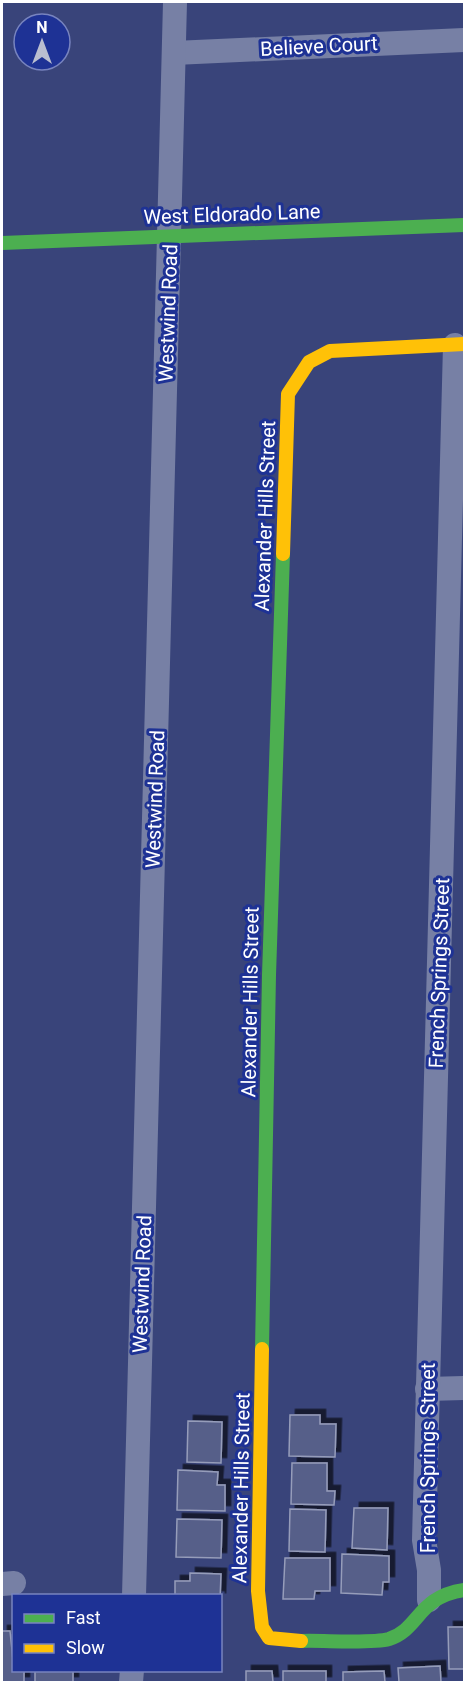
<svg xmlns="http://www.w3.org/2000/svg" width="466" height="1684" viewBox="0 0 466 1684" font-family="Roboto,sans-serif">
	<defs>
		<filter id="shadow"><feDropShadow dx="5.5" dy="-5.5" stdDeviation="0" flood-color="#0009"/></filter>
	</defs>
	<rect width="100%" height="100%" fill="#39447a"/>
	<g fill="#565e89" stroke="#969dba" stroke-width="1.5" filter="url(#shadow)">
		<path d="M290 1415H320V1424H336L335 1457 289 1456Z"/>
		<path d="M188 1421 222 1422 221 1463 187 1462Z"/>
		<path d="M292 1463H327V1491H335L334 1505 291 1504Z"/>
		<path d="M178 1470 218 1472 217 1485H225V1511L177 1510Z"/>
		<path d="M354 1508H388L387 1550 352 1548Z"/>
		<path d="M290 1509 326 1510 325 1552 289 1551Z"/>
		<path d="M177 1519 222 1520 221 1558 176 1557Z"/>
		<path d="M342 1554 389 1556V1582H383L382 1595 341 1593Z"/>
		<path d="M285 1558H330V1591H315L314 1599H283Z"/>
		<path d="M190 1573 221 1574 220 1599V1596H175V1581H190Z"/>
		<path d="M448 1627H464V1669H449Z"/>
		<path d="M2 1631H10L14 1670H24V1682H2Z"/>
		<path d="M440 1666 441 1682H399L398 1668Z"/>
		<rect x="35" y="1670" width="38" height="12"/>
		<path d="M246 1671H272L273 1682H246Z"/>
		<rect x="283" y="1671" width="43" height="11"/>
		<path d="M384 1671 385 1682H343V1672Z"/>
	</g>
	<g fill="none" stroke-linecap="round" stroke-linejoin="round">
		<g stroke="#7780a5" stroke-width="24">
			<path d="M174 53 464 40"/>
			<path d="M427 1389 464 1388"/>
			<path d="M2 1584 14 1583"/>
			<path d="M134 1596 175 2"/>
			<path d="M429 1600V1570L424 1540 455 345"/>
			<path d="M131 1682 132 1670"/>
		</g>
		<g stroke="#4caf50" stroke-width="14">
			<path d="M2 243 464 225"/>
			<path d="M262 1349 269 975 283 554"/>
			<path d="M301 1641C321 1640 372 1644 389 1639 420 1629 417 1597 464 1590"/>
		</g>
		<g stroke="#ffc107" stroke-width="14">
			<path d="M283 554 288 394 309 362 330 351 464 344"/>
			<path d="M262 1349 258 1591 262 1627 269 1638 301 1641"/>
		</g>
	</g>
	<g text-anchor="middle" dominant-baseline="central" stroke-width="6" stroke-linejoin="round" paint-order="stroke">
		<g font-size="20" fill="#fff" stroke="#1e3295">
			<text transform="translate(319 46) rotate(-3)">Believe Court</text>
			<text transform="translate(232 214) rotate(-2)">West Eldorado Lane</text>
			<text transform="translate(168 313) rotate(-88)">Westwind Road</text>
			<text transform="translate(265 516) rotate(-88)">Alexander Hills Street</text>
			<text transform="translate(155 799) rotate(-88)">Westwind Road</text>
			<text transform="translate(439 973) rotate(-88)">French Springs Street</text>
			<text transform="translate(250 1002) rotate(-89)">Alexander Hills Street</text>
			<text transform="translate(142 1284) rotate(-88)">Westwind Road</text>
			<text transform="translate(428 1458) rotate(-90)">French Springs Street</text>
			<text transform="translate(241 1488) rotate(-89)">Alexander Hills Street</text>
		</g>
	</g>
	<rect width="466" height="1684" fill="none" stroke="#ffffff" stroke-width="6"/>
	<rect x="12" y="1594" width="210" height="78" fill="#1e3295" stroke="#7884bf" stroke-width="1.5"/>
	<rect x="24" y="1614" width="30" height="9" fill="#4caf50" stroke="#7884bf" stroke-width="1.5"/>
	<text x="66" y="1624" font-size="18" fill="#ffffff">Fast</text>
	<rect x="24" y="1644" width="30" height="9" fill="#ffc107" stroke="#7884bf" stroke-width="1.5"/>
	<text x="66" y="1654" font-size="18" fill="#ffffff">Slow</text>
	<g transform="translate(42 42)"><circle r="28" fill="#1e3295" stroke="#7884bf" stroke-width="1.5"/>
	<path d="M0-4.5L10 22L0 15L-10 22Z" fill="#babed0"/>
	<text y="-9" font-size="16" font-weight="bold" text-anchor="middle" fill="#ffffff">N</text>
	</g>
</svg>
